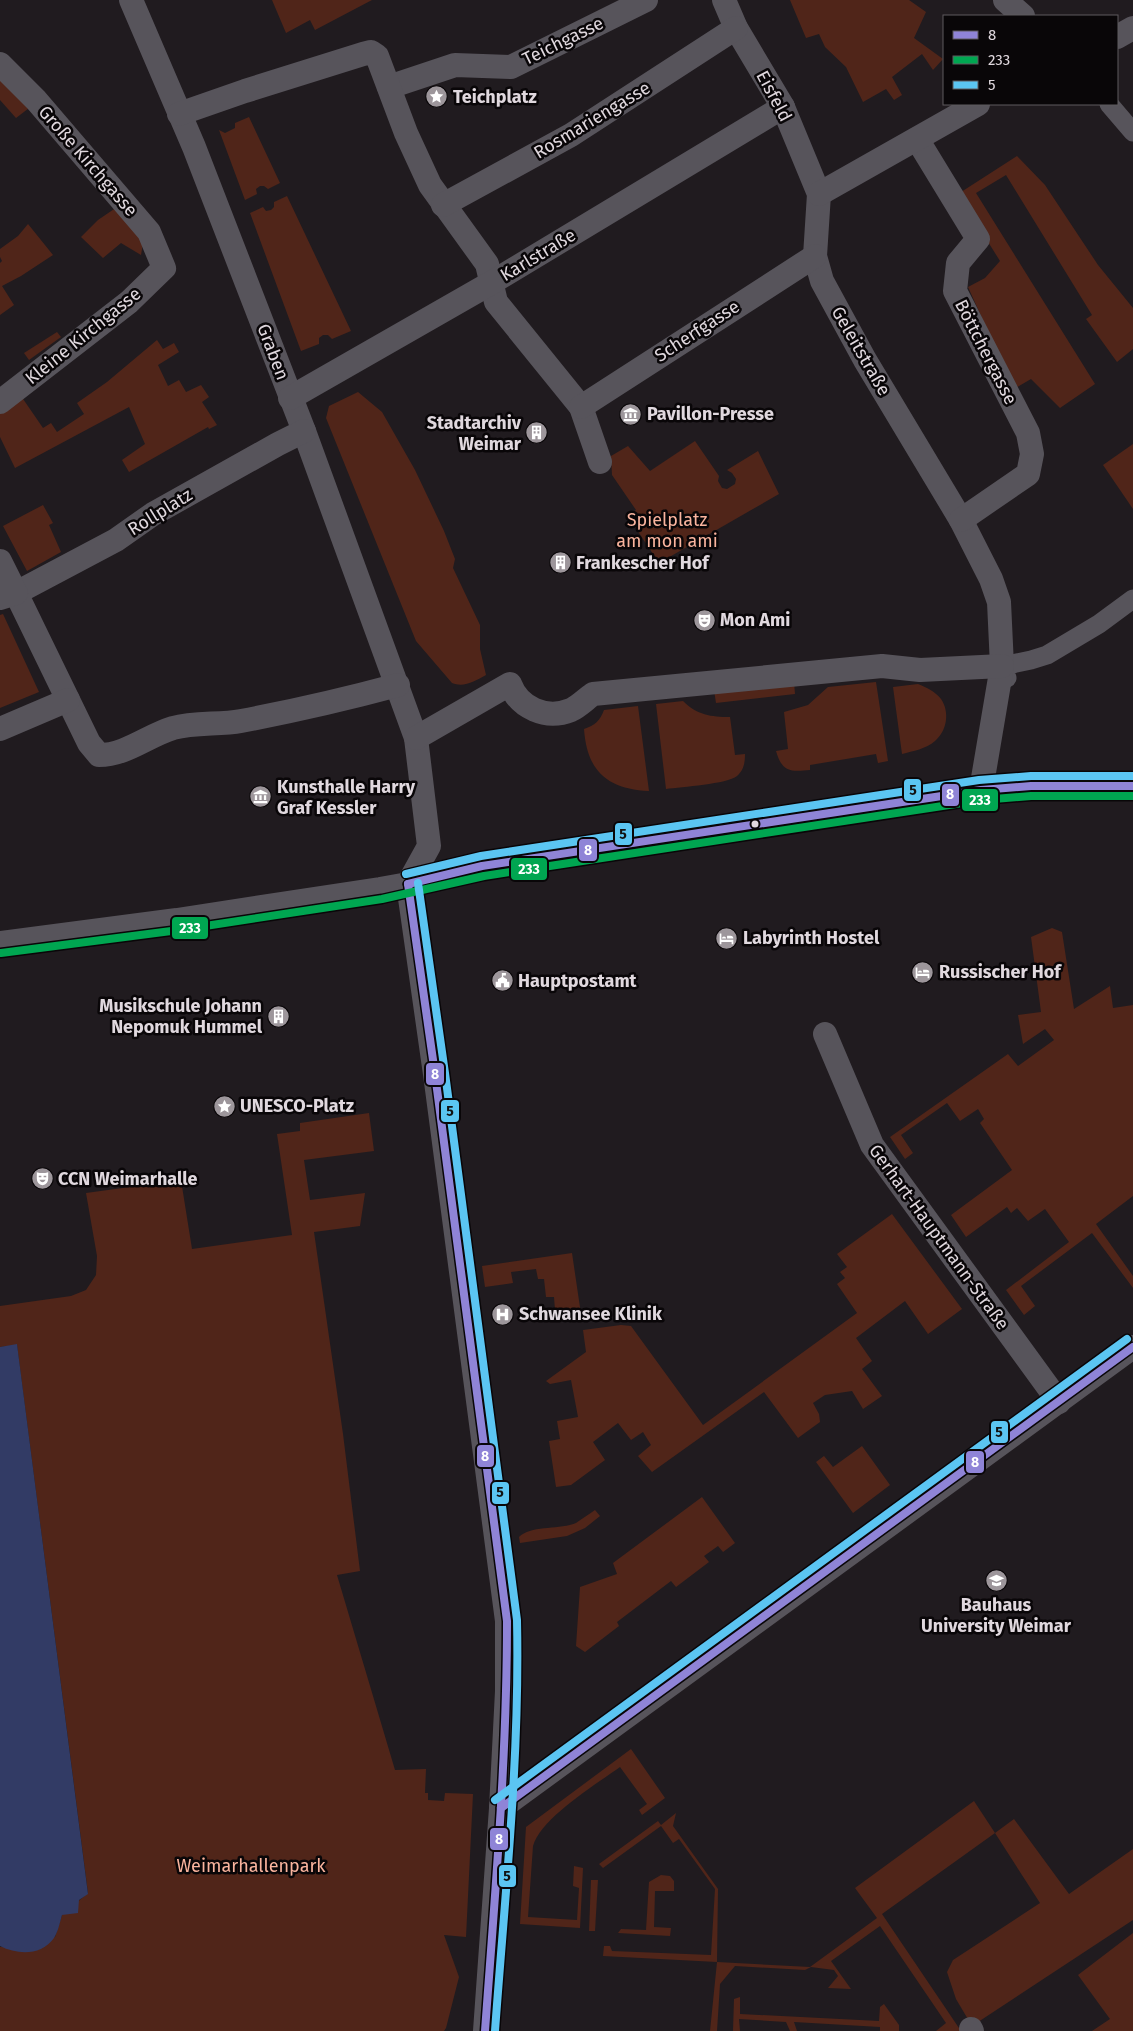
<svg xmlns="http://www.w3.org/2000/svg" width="1133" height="2031" viewBox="0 0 1133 2031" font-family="'Fira Sans',sans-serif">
	<rect width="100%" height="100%" fill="#201b1f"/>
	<g fill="#502519">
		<path d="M272 0H372L315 30 310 20 286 33Z"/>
		<path d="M790 0H909L926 12 914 38 943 59 933 70 922 54 892 77 902 95 894 100 886 89 863 102 846 67 825 47 819 34 806 38Z"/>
		<path d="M0 69 33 105 16 118 0 100Z"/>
		<path d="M249 117 280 183 268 189 264 186H260L256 189 257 194 245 200 219 130 225 133 235 128V123Z"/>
		<path d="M1017 156 1045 185 1098 265 1133 308V349L1117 362 1086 319 1092 315 1006 175 976 193 1095 384 1060 408 1031 379 1014 389 968 287 985 278 1000 261 958 194Z"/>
		<path d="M287 196 351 331 332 339 328 335H323L319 338V344L301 351 250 213 263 207 266 211 271 210 274 207V202Z"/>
		<path d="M120 205 144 237 141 255 121 243 103 258 81 237 98 220Z"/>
		<path d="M28 224 53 255 21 276 2 286 14 305 0 315V263L2 261 0 257V249L18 236Z"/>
		<path d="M57 332 61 337 29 360 24 353Z"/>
		<path d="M157 340 163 349 174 343 179 352 158 365 168 386 179 380 186 392 201 385 209 397 202 402 217 425 209 429 208 427 129 472 122 460 145 444 129 407 15 468 0 437V411L21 396 43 428 51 423 57 432 84 414 77 403 107 382Z"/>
		<path d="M358 392 382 412 415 470 444 531 455 559 453 568 480 625V649L486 675C475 681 464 688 452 683L416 641 326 418 329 406Z"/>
		<path d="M695 441 719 476 718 481 722 488 727 489 735 484 736 479 732 473 727 470 758 451 779 494 659 563 627 515 636 510 612 475 611 456 628 446 650 471Z"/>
		<path d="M1133 444V509L1103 465Z"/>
		<path d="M43 505 53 523 49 525 61 552 27 571 3 526Z"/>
		<path d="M3 614 39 692 0 708V615Z"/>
		<path d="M794 682 795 694 716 703 714 690Z"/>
		<path d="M876 682 888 761 878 763 876 754 810 765V770C790 772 782 772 776 751L788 749 784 712 808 705 828 687Z"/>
		<path d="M918 684C926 687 936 692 941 699 950 712 947 731 935 741 926 749 913 751 902 754L893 687Z"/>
		<path d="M683 701C697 715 711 717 730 717L735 755 745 754C745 762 744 770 737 776 727 784 682 787 666 789L656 704Z"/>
		<path d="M638 706 649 791C607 789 587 771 584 729 595 725 600 721 604 710Z"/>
		<path d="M1052 928 1062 932 1074 1009 1110 986 1113 1008 1133 1005V1196L1096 1224 1133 1276V1288L1092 1233 1021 1286 1035 1306 1024 1315 1006 1290 1069 1242 1045 1209 1028 1221 1017 1208 1011 1213 1007 1207 966 1237 951 1215 1012 1170 980 1123 984 1119 978 1109 960 1121 947 1103 901 1135 913 1153 905 1159 890 1137 1008 1054 1018 1066 1054 1040 1045 1029 1023 1044 1018 1015 1041 1012 1031 937Z"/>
		<path d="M369 1113 374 1151 304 1160 310 1200 365 1193 360 1226 314 1232 343 1434 360 1571 337 1575 395 1770 426 1769 425 1793H428V1800L444 1801 445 1793 473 1794 466 1937 444 1935 459 1977 446 2028 444 2031H0V1947L55 1937 62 1915 88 1893 17 1345 0 1347V1306L71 1296 86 1290 96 1275 97 1256 86 1193 181 1180 192 1249 292 1235 277 1134 300 1131V1123Z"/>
		<path d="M892 1214 962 1309 928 1334 905 1301 856 1338 872 1361 862 1369 882 1396 863 1409 852 1391 825 1395 813 1403 819 1414 820 1422 798 1438 764 1392 652 1472 638 1456 651 1445 643 1432 631 1440 618 1423 593 1442 605 1460 571 1485 556 1487 549 1441 560 1439 557 1421 578 1417 571 1380 550 1384 546 1381 586 1352 583 1330 621 1325 631 1326 703 1425 857 1313 837 1284 845 1278 840 1272 847 1267 837 1254Z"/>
		<path d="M572 1253 581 1314 548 1318 547 1311 555 1310 554 1297H546L544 1279H538L536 1269 511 1272 513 1283 485 1287 482 1266Z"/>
		<path d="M862 1446 890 1485 853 1513 816 1462 824 1456 833 1467Z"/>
		<path d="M702 1497 735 1543 723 1552 718 1546 704 1556 709 1562 676 1587 671 1581 617 1622 619 1626 585 1652 576 1646 580 1587 617 1574 613 1563Z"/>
		<path d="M595 1510 600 1516 585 1528 567 1536 520 1543 519 1537C531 1525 559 1530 576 1523 582 1519 589 1514 595 1510Z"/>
		<path d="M631 1749 665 1798 642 1815 639 1810 647 1804 620 1767C595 1785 541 1818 533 1846L528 1917 577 1920 579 1888 573 1886 574 1866 583 1868 580 1928 520 1924 526 1827Z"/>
		<path d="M974 1801 995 1833 1014 1819 1069 1894 1133 1849V1920L972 2026 956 1999 947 1972 953 1960 1040 1903 995 1833 882 1914 961 2031H936L946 2023 880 1926 831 1961 851 1989 828 1988 838 1976 834 1970 811 1967 805 1970 735 1966 720 1984 717 2031H710L717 1962 603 1956 604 1946H610L612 1951 711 1955 715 1889 679 1839 673 1843 661 1826 603 1868 599 1864 658 1821 661 1825 676 1813 673 1826 718 1889 717 1962 810 1967 877 1918 855 1888Z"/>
		<path d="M661 1875 670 1876 674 1881V1891H655L654 1927 671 1928 670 1936 618 1933 621 1929 646 1930 649 1882Z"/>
		<path d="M591 1880H598L595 1931H589Z"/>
		<path d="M1133 1933V2031H1092L1110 2019 1078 1975Z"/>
		<path d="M740 1997V2014L879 2021 880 2007 884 2004 899 2025V2031H880V2027L794 2022 797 2031H790L786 2022 739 2019 740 2031H733L734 1999Z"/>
	</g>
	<path fill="#323b65" d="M17 1344 88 1894 79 1900 78 1913 62 1915C60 1922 58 1932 54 1938 41 1956 18 1955 0 1946V1347Z"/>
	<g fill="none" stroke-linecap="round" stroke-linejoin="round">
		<g stroke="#57545b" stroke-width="19">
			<path d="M1109 104 1133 132"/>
			<path d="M1007 678 1002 666 1031 660 1047 655 1099 624 1133 599"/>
		</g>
		<g stroke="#57545b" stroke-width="24">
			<path d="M131 0 194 147 304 431 416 738 429 846 408 884"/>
			<path d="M724 0 736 28 783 107 819 194 815 256 822 281 865 360 961 520 991 579 999 602 1002 666 981 790"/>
			<path d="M1005 0 1023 16"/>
			<path d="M1117 37 1133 28"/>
			<path d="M0 64 36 100 149 232 164 268 129 302 0 402"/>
			<path d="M389 87 455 65 511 67 646 0"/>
			<path d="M179 114 245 91 363 54 371 52 377 56 406 133 430 185 487 264 496 302 581 407 600 462"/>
			<path d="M917 139 978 239 958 263 955 291 1028 433 1032 454 1028 474 961 520"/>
			<path d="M819 194 978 104"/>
			<path d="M443 205 571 135 736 28"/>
			<path d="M290 398 491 283 783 107"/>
			<path d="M581 407 815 256"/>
			<path d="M304 431 278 444 153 514 116 540 16 593 89 743 99 755C126 755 147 736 173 728 195 722 219 725 241 721 294 711 346 699 398 685"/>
			<path d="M0 561 16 593 0 598"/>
			<path d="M0 729 68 700"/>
			<path d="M416 738 510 684C519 708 546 720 571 710 578 707 586 699 593 694L882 666 920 670 1002 666"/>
			<path d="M408 884 435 1074 507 1621V1691L501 1808 485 2031"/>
			<path d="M0 943 177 920 380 889 408 884 482 866 596 850 981 790 1031 786H1133"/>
			<path d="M825 1034 872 1145 1059 1402"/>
			<path d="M501 1808 1133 1347"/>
			<path d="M971 2029 972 2031"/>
		</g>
		<defs>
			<g id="bus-1">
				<path d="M408 884 435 1074 507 1621C507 1758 495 1894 485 2031"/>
				<path d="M408 884 482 866 981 790 1031 786H1133"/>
				<path d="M501 1808 1133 1347"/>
			</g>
			<path id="bus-2" d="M1 953 179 930 382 899 484 876 982 800 1031 796H1133"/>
			<g id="bus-3">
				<path d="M406 874 481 856 979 780 1031 776H1133"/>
				<path d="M418 883 445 1073 517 1620C520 1757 505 1894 495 2031"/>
				<path d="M495 1800 1127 1339"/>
			</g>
		</defs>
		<use href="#bus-1" stroke="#090608" stroke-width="11"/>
		<use href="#bus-2" stroke="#090608" stroke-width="11"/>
		<use href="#bus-3" stroke="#090608" stroke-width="11"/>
		<use href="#bus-1" stroke="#8f84d7" stroke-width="8"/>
		<use href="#bus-2" stroke="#00a651" stroke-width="8"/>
		<use href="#bus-3" stroke="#5bc5f2" stroke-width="8"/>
	</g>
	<defs>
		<symbol id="sight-disc" viewBox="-11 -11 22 22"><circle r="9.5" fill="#9d969b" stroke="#090608"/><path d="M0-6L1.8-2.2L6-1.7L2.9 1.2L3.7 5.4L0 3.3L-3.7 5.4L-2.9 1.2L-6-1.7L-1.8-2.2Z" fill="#fff"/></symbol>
		<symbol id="museum-disc" viewBox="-11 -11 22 22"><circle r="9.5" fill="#9d969b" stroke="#090608"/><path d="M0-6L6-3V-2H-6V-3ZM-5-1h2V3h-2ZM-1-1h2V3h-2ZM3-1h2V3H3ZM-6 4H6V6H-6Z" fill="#fff"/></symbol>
		<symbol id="building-disc" viewBox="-11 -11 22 22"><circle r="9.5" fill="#9d969b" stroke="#090608"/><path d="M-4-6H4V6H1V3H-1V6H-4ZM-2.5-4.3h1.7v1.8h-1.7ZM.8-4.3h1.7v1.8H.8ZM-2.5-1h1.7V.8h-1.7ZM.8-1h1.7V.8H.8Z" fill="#fff"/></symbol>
		<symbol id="theatre-disc" viewBox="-11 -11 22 22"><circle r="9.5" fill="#9d969b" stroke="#090608"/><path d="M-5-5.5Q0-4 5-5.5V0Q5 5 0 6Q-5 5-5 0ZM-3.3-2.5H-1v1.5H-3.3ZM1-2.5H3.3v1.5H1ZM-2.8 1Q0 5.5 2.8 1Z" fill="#fff"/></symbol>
		<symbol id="hotel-disc" viewBox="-11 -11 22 22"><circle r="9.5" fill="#9d969b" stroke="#090608"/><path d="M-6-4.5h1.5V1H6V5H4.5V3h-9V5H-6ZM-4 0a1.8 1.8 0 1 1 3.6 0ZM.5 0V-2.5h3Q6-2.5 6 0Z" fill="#fff"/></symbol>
		<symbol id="civic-disc" viewBox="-11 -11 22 22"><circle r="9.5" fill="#9d969b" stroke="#090608"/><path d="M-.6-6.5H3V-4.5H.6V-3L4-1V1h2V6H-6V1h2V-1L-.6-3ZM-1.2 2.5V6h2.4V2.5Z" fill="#fff"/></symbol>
		<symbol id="hospital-disc" viewBox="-11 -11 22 22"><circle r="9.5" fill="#9d969b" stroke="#090608"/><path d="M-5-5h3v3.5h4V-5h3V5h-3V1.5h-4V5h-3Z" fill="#fff"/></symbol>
		<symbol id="university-disc" viewBox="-11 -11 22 22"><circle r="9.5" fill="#9d969b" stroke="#090608"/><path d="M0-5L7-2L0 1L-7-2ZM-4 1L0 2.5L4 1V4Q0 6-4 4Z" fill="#fff"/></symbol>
	</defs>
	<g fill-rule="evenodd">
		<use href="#sight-disc" x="424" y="84" width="25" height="25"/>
		<use href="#museum-disc" x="618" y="402" width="25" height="25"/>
		<use href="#building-disc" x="524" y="420" width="25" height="25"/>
		<use href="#building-disc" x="548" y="550" width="25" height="25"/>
		<use href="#theatre-disc" x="692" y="608" width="25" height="25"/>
		<use href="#museum-disc" x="248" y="784" width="25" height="25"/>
		<use href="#hotel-disc" x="714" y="926" width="25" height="25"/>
		<use href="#hotel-disc" x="910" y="960" width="25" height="25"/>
		<use href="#civic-disc" x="490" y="968" width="25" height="25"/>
		<use href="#building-disc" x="266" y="1004" width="25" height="25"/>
		<use href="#sight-disc" x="212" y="1094" width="25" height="25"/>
		<use href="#theatre-disc" x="30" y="1166" width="25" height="25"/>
		<use href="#hospital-disc" x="490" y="1302" width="25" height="25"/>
		<use href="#university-disc" x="984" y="1568" width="25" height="25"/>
	</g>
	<circle fill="#e0d8de" stroke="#090608" stroke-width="2" cx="755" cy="824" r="4.5"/>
	<g text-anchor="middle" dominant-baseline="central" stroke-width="5" stroke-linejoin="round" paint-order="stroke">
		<g font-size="18" fill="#e0d8de" stroke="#090608">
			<text transform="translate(563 41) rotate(-26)">Teichgasse</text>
			<text transform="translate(774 96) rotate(62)">Eisfeld</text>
			<text transform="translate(592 120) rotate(-31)">Rosmariengasse</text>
			<text transform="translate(88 161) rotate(49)">Große Kirchgasse</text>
			<text transform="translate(538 255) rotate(-31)">Karlstraße</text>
			<text transform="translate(697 331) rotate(-33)">Scherfgasse</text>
			<text transform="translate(83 336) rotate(-39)">Kleine Kirchgasse</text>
			<text transform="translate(861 351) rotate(60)">Geleitstraße</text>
			<text transform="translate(273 352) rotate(69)">Graben</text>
			<text transform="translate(986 352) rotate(63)">Böttchergasse</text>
			<text transform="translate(160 512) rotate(-32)">Rollplatz</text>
			<text transform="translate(939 1237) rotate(54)">Gerhart-Hauptmann-Straße</text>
		</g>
		<g font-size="18" font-weight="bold" fill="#e0d8de" stroke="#090608" text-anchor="start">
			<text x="453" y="97">Teichplatz</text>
			<text x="647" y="414">Pavillon-Presse</text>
			<text x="521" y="423" text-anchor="end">Stadtarchiv<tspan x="521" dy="21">Weimar</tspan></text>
			<text x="576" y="563">Frankescher Hof</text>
			<text x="720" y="620">Mon Ami</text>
			<text x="277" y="787">Kunsthalle Harry<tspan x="277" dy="21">Graf Kessler</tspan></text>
			<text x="743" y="938">Labyrinth Hostel</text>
			<text x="939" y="972">Russischer Hof</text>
			<text x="518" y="981">Hauptpostamt</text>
			<text x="262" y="1006" text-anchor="end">Musikschule Johann<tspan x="262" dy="21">Nepomuk Hummel</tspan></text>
			<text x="240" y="1106">UNESCO-Platz</text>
			<text x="58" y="1179">CCN Weimarhalle</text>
			<text x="519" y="1314">Schwansee Klinik</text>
			<text x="996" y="1605" text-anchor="middle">Bauhaus<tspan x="996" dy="21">University Weimar</tspan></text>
		</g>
		<g font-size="18" fill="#fab49e" stroke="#090608">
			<text x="667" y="520">Spielplatz<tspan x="667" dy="21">am mon ami</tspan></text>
			<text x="251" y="1866">Weimarhallenpark</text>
		</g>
	</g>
	<g stroke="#090608" stroke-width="2">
		<rect x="903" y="778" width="19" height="24" rx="5" fill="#5bc5f2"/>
		<rect x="941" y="783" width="19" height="24" rx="5" fill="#8f84d7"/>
		<rect x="961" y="788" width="38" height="24" rx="5" fill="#00a651"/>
		<rect x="614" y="822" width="19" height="24" rx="5" fill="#5bc5f2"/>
		<rect x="578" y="838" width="20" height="24" rx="5" fill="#8f84d7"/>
		<rect x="510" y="857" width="38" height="24" rx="5" fill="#00a651"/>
		<rect x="171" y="916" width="38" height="24" rx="5" fill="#00a651"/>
		<rect x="425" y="1062" width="20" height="24" rx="5" fill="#8f84d7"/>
		<rect x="440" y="1099" width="20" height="24" rx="5" fill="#5bc5f2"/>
		<rect x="990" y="1420" width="19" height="24" rx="5" fill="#5bc5f2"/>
		<rect x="476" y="1444" width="19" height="24" rx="5" fill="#8f84d7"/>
		<rect x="965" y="1450" width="20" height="24" rx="5" fill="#8f84d7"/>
		<rect x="491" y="1481" width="19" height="24" rx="5" fill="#5bc5f2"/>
		<rect x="489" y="1827" width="20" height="24" rx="5" fill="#8f84d7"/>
		<rect x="498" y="1864" width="19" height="24" rx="5" fill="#5bc5f2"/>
	</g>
	<g font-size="14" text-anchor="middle" font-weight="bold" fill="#fff">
		<text x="950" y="799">8</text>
		<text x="980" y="805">233</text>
		<text x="588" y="855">8</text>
		<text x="529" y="874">233</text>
		<text x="190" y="933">233</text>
		<text x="435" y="1079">8</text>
		<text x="485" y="1461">8</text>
		<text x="975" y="1467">8</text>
		<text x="499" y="1844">8</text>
	</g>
	<g font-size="14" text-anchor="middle" font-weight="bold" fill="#111">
		<text x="913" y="795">5</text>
		<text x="623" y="839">5</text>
		<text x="450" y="1116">5</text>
		<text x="999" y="1437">5</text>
		<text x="500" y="1497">5</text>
		<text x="507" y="1881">5</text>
	</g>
	<rect x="943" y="15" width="175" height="90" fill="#090608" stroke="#5f5a5e"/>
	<rect x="953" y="31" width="25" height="8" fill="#8f84d7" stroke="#5f5a5e"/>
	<text x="988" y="40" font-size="15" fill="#e0d8de">8</text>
	<rect x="953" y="56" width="25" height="8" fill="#00a651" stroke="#5f5a5e"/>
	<text x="988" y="65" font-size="15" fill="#e0d8de">233</text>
	<rect x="953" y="81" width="25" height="8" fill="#5bc5f2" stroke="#5f5a5e"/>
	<text x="988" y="90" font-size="15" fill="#e0d8de">5</text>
</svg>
